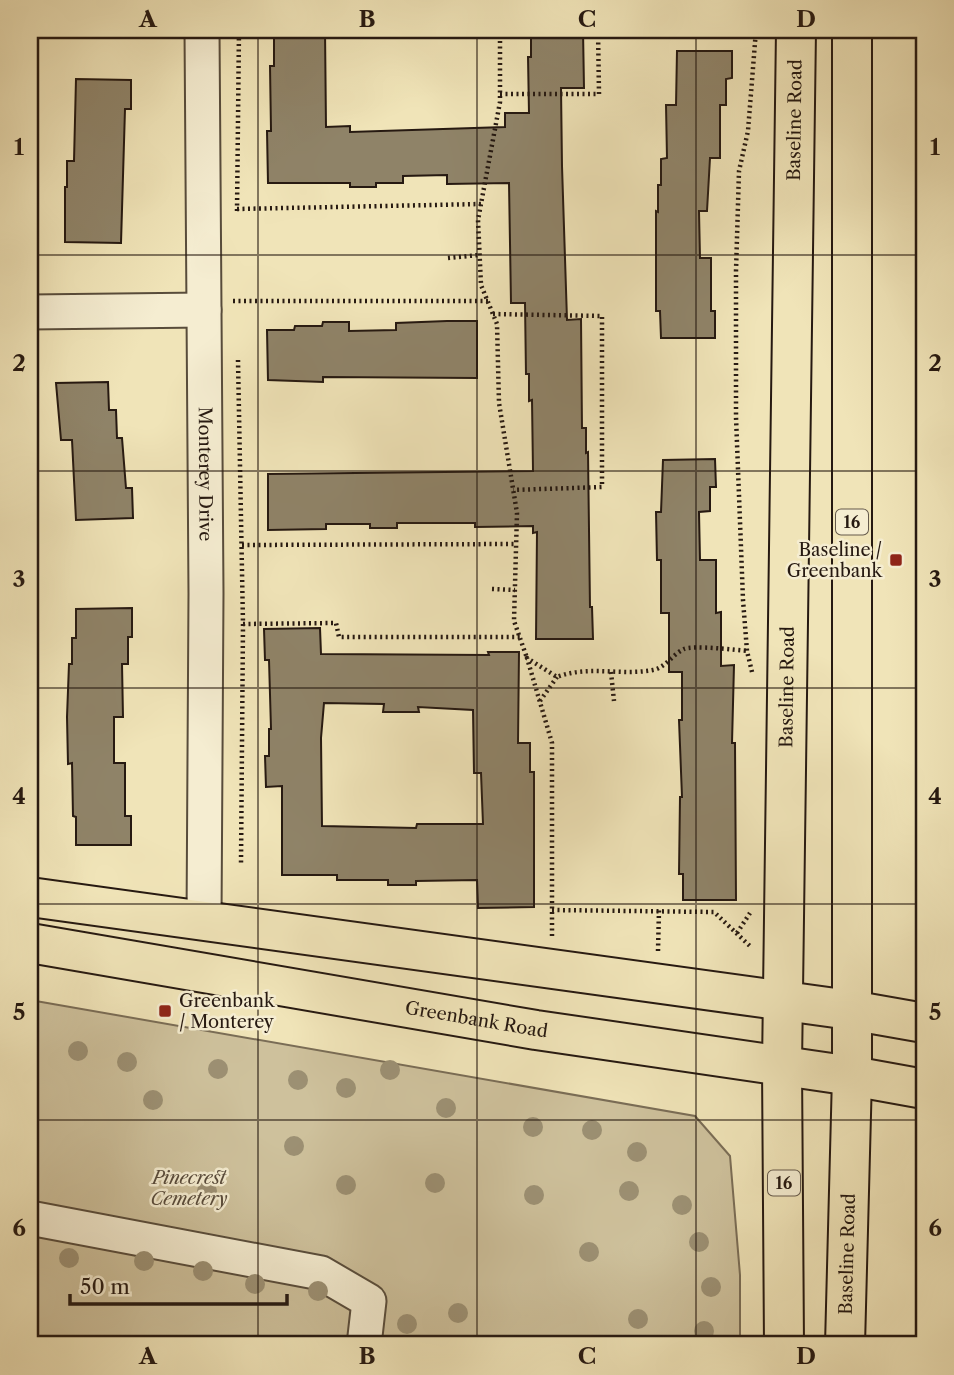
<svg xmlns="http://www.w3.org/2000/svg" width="954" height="1375" viewBox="0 0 954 1375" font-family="'Libre Caslon Text',serif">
	<rect width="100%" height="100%" fill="#f0e4b8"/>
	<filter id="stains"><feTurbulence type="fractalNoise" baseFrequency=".00286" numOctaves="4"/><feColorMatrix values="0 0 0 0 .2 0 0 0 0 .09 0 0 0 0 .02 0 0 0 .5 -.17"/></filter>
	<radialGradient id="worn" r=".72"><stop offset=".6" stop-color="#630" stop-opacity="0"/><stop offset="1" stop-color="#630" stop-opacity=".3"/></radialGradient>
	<path fill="#cec19c" stroke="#7a6d56" stroke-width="2" d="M30 1000 695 1116 730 1156 740 1275V1345H30Z"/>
	<g fill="#8f8368" stroke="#261911" stroke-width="2" fill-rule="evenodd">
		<path d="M274 30H325L326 127 350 126V132L505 127V113H529L528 57H531V36H534V30H583L584 88H561L562 166 567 320 581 319 582 428H586V453L588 452 590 607H592L593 639H536L537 532 533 533V526L475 527V523H397V528H370V524H326V529L268 530V474L533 471 532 400 529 401V374H526L525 303H511L509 183 447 184V175L403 176V183H376V187H350V183H268L267 131H271L270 66H274Z"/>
		<path d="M677 51H732V78L726 79V105H720V158H710L707 211H699L700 258H711V311H715V338H661L660 311H656V211L658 212V185H661V159L667 158 666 105H676Z"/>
		<path d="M76 79 131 80V109H125L121 243 65 242V187H67V161H74Z"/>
		<path d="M447 321H477V378L323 377V382L268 380 267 330H294L295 326H322L323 322H349V331L396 330V323Z"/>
		<path d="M108 382 109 410H116L117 438H122L126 488H132L133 518 76 520 72 440H61L56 383Z"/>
		<path d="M715 459 716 487H710V511L699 512 700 560H716V613L721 612V666L734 665 732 743H735L736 900H683V874H679L680 797H682L679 720H682V672H669V613H661V560H657L656 512H661L663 460Z"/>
		<path d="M132 608V637H128V664H122L123 717H114V763H125V816H131V845H76V817L73 816 72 763 68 764 67 717 69 664H72V638H76V609Z"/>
		<path d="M320 628 321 654 489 655 488 652H519L518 743H530V772H534V907L478 908 477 880 416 881V885H388V880H337V875H282V786L266 787 265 756H269V729H271L269 660H265L264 629ZM324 703 384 704 383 712H419L418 707 473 710 474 773H481L483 824H417L416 828 322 826 321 738Z"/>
	</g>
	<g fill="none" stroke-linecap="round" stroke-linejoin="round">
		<defs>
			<g id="minor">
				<path id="s1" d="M202 30 206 593 204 921"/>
				<path d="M30 312 204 310"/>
				<path d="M30 1218 321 1273 369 1301 364 1345"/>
			</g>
			<g id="major">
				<path d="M30 897 850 1010 924 1023"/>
				<path id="s2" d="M30 943 536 1030 852 1076 924 1089"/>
				<path id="s3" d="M784 1345 782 1066 796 30"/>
				<path id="s4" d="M845 1345 852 1076V30"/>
			</g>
		</defs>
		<use href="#minor" stroke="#584c3b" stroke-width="37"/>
		<use href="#major" stroke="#261911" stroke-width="42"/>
		<g stroke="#261911" stroke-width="4.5" stroke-dasharray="2 3.5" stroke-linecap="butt">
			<path d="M500 30V102L478 220 481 285 497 324 499 403 517 513 514 621 527 658"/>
			<path d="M500 94H599L598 30"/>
			<path d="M237 209 481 204"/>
			<path d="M237 211 239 30"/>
			<path d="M448 258 479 255"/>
			<path d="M233 301H488"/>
			<path d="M493 314 602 316V487L513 490"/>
			<path d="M238 360 243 624 241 863"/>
			<path d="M242 545 516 544"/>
			<path d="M492 589 515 590"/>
			<path d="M243 624 336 623 339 637H520"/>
			<path d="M611 672 614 701"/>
			<path d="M752 672 747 651 743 600 736 417V271L739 171 748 131 756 30"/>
			<path d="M540 701 557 677"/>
			<path d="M552 910 714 912 751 947"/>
			<path d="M737 933 750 913"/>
			<path d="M552 936V743L527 658 557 677C588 665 621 676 653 670 665 668 673 654 684 649 694 645 736 650 749 651"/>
			<path d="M658 951 659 910"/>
		</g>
		<use href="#minor" stroke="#f5edd1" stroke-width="33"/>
		<use href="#major" stroke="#f0e4b8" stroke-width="38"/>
	</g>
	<g fill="#9c9073">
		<circle cx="78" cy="1051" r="10"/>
		<circle cx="127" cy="1062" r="10"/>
		<circle cx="218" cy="1069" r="10"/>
		<circle cx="390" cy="1070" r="10"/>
		<circle cx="298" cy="1080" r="10"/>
		<circle cx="346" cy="1088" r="10"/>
		<circle cx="153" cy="1100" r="10"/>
		<circle cx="446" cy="1108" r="10"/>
		<circle cx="533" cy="1127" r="10"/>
		<circle cx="592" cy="1130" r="10"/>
		<circle cx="294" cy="1146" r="10"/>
		<circle cx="637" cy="1152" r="10"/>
		<circle cx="435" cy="1183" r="10"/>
		<circle cx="346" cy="1185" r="10"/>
		<circle cx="207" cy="1191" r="10"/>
		<circle cx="629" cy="1191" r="10"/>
		<circle cx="534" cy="1195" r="10"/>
		<circle cx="682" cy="1205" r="10"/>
		<circle cx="699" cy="1242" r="10"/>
		<circle cx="589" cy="1252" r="10"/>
		<circle cx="69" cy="1258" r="10"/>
		<circle cx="144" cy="1261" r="10"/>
		<circle cx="203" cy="1271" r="10"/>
		<circle cx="255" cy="1284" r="10"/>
		<circle cx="711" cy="1287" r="10"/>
		<circle cx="318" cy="1291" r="10"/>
		<circle cx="458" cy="1313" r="10"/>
		<circle cx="638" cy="1319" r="10"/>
		<circle cx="407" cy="1324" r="10"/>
		<circle cx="704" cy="1331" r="10"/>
	</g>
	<path fill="none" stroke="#261911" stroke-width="2" stroke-opacity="0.55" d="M258 30V1345M477 30V1345M696 30V1345M30 255H924M30 471H924M30 688H924M30 904H924M30 1120H924"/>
	<g fill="#8f2418" stroke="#f5edd1" stroke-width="2.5">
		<rect x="889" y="553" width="14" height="14" rx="3.5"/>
		<rect x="158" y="1004" width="14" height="14" rx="3.5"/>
	</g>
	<g text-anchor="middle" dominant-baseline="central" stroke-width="5" stroke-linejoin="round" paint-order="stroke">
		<g fill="#f5edd1" stroke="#64594b" stroke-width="2">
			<rect x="836" y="509.5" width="32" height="25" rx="5"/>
			<rect x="768" y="1170.5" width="32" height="25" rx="5"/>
		</g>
		<g font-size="16" font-weight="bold" fill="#261911">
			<text x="852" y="522">16</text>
			<text x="784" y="1183">16</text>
		</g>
		<g font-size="18" fill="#261911" stroke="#f5edd1">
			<text stroke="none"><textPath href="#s3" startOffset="1225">Baseline Road</textPath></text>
			<text stroke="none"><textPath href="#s1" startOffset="444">Monterey Drive</textPath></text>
			<text stroke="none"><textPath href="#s3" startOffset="658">Baseline Road</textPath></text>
			<text stroke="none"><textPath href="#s2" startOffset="453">Greenbank Road</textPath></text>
			<text stroke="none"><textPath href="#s4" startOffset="91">Baseline Road</textPath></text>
		</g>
		<g font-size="18" fill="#261911" stroke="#f5edd1" text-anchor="end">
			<text x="882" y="550">Baseline /<tspan x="882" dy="21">Greenbank</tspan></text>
			<text x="179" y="1001" text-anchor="start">Greenbank<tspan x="179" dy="21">/ Monterey</tspan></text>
		</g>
		<g font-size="18" font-style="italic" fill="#584b3b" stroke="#f5edd1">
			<text x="189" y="1178">Pinecrest<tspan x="189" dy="21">Cemetery</tspan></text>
		</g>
	</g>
	<rect width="954" height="1375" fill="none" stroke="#f0e4b8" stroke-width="77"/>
	<path d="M70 1294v10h217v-10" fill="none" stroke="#261911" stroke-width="3.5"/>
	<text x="80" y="1294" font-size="21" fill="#261911" stroke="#f5edd1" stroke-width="5" paint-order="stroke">50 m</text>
	<rect x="38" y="38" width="878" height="1298" fill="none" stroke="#261911" stroke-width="2.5"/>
	<g font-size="23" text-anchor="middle" font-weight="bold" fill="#261911">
		<text x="148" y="27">A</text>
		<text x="367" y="27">B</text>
		<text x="587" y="27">C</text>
		<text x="806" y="27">D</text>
		<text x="19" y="155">1</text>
		<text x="935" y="155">1</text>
		<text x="19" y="371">2</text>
		<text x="935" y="371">2</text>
		<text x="19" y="587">3</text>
		<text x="935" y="587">3</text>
		<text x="19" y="804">4</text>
		<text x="935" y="804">4</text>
		<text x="19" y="1020">5</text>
		<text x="935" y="1020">5</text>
		<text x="19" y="1236">6</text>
		<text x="935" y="1236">6</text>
		<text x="148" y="1364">A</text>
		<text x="367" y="1364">B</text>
		<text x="587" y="1364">C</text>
		<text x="806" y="1364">D</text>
	</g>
	<rect width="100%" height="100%" filter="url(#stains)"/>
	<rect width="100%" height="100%" fill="url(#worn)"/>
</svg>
